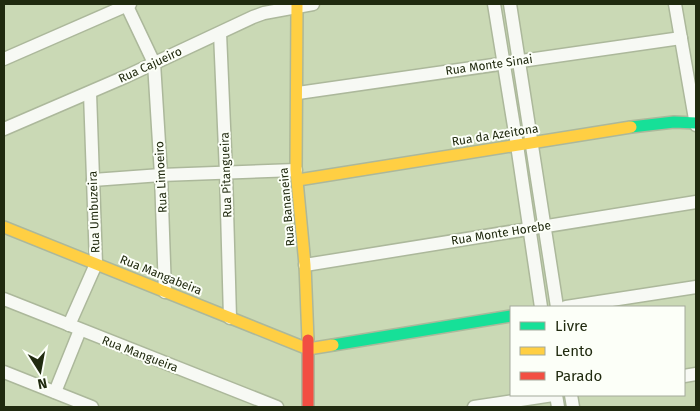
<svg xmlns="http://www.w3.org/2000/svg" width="700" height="411" viewBox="0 0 700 411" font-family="'Fira Sans',sans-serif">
	<rect width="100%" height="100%" fill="#cad9b5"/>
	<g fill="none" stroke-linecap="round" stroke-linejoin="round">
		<defs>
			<g id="street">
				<path d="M126 4 154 63 161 175 165 292"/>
				<path d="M494 4 517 145 541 307"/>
				<path d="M510 4 557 307"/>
				<path d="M675 4 696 125"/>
				<path d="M220 33 226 173 230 318"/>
				<path d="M4 59 130 4"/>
				<path d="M298 93 681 38"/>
				<path d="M4 129 127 76 253 17 264 13 313 4"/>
				<path d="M93 180 161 175 296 170"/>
				<path d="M305 265 696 202"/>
				<path d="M4 299 277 407"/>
				<path d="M566 307 696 287"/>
				<path d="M69 325 96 264 90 93"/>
				<path d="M4 372 92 407"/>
				<path d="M684 376 696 374"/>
				<path d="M55 392 80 330"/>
				<path d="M556 395 558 407"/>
				<path d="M571 395 573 407"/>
				<path d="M474 407 553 395"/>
			</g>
			<g id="fast">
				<path d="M631 127 674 122 696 123"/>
				<path d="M333 345 511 316"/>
			</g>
			<g id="slow">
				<path d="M297 4 296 170 305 265 308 340"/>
				<path d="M298 180 631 127"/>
				<path d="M4 227 308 349 333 345"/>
			</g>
			<path id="jam" d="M308 340V407"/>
		</defs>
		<use href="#street" stroke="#acb89b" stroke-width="15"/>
		<use href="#fast" stroke="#acb89b" stroke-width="14"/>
		<use href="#slow" stroke="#acb89b" stroke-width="14"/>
		<use href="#jam" stroke="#acb89b" stroke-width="14"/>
		<use href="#street" stroke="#f7f9f4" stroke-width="12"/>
		<use href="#fast" stroke="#16e098" stroke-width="11"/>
		<use href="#slow" stroke="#ffcf43" stroke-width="11"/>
		<use href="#jam" stroke="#f24e42" stroke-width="11"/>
	</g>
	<g text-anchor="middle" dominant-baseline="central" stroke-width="4" stroke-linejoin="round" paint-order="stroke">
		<g font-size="12" fill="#202a0f" stroke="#fcfff8">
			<text transform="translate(150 65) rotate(-25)">Rua Cajueiro</text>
			<text transform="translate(489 65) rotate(-8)">Rua Monte Sinai</text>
			<text transform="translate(495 135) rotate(-9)">Rua da Azeitona</text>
			<text transform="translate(226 175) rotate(-92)">Rua Pitangueira</text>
			<text transform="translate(161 177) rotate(-93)">Rua Limoeiro</text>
			<text transform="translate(287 207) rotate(-95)">Rua Bananeira</text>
			<text transform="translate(94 212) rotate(-92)">Rua Umbuzeira</text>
			<text transform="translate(501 233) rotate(-9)">Rua Monte Horebe</text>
			<text transform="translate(161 275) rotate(22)">Rua Mangabeira</text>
			<text transform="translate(140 354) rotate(21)">Rua Mangueira</text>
		</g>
	</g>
	<rect width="700" height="411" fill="none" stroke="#202a0f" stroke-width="10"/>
	<rect x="510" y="306" width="175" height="90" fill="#fcfff8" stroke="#a4aa9b"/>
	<rect x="520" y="322" width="25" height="8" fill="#16e098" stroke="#a4aa9b"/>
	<text x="555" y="331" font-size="15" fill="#202a0f">Livre</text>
	<rect x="520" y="347" width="25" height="8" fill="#ffcf43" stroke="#a4aa9b"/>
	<text x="555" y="356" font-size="15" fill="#202a0f">Lento</text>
	<rect x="520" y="372" width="25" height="8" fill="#f24e42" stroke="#a4aa9b"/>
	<text x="555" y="381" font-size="15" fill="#202a0f">Parado</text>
	<g transform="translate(40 371) rotate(169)" stroke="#fcfff8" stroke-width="4" paint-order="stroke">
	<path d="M0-4L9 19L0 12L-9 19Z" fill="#202a0f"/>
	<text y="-8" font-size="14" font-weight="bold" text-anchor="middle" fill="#202a0f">N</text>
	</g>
</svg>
